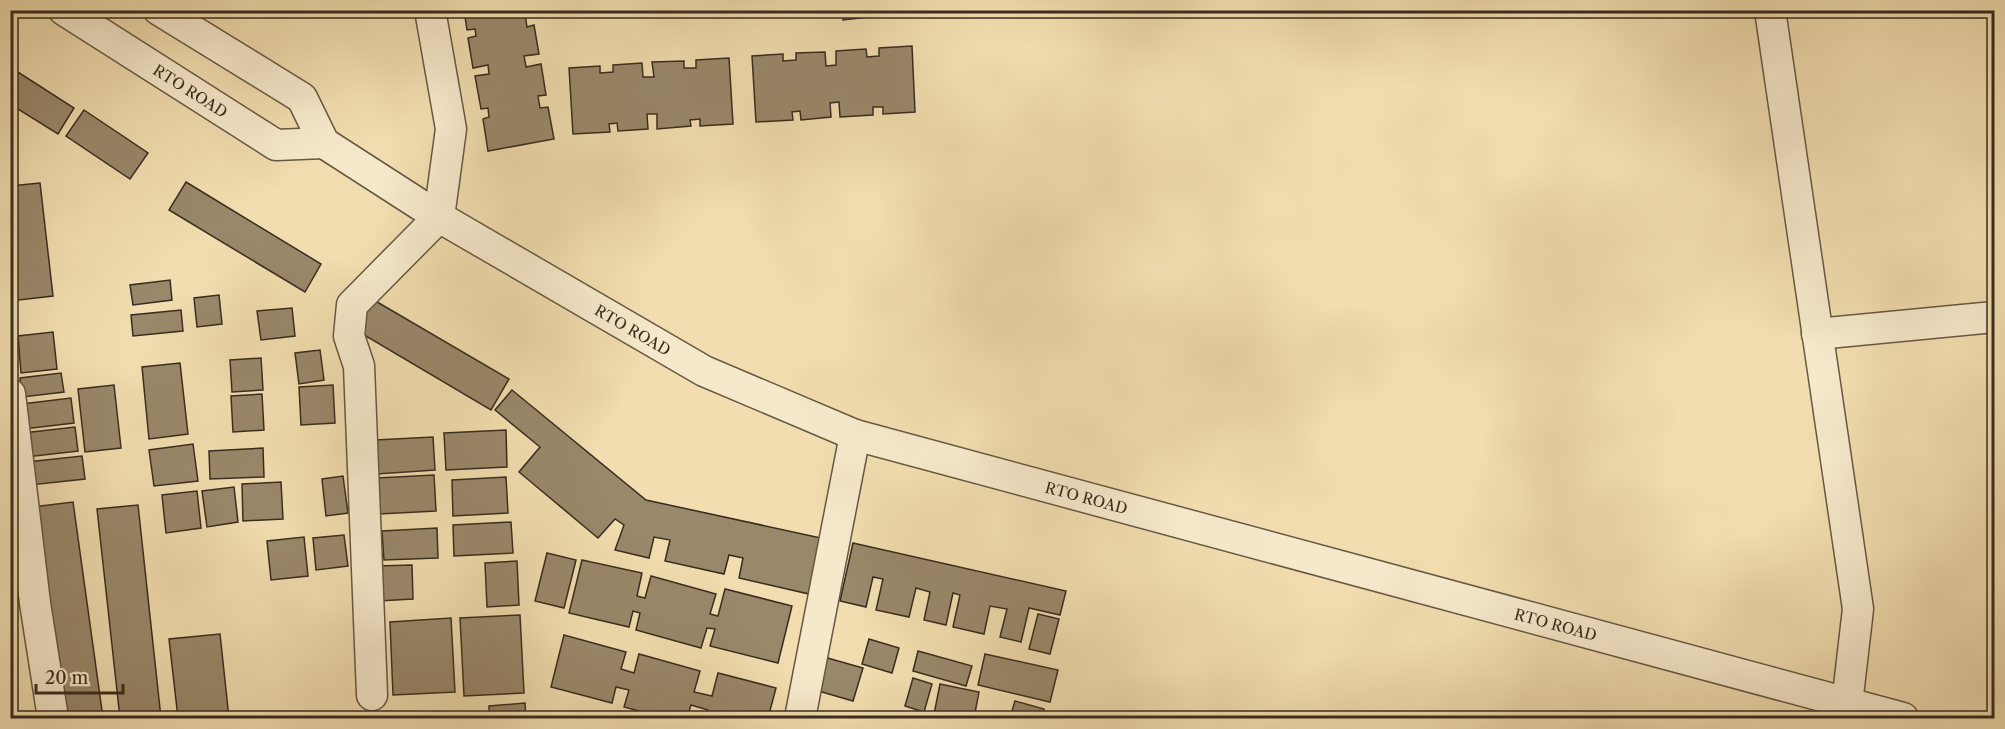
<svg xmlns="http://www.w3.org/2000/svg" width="2005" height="729" viewBox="0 0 2005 729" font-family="'Libre Caslon Text',serif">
	<rect width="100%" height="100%" fill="#f1ddaf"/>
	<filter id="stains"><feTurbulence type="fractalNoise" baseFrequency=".00333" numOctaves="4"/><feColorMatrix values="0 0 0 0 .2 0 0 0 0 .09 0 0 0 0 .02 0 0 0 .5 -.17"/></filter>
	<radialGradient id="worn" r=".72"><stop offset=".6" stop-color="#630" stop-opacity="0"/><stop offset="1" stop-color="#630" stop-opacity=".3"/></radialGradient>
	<g fill="#99886a" stroke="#392c1f" stroke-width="1.5">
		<path d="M464 10H531V13L525 14 527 27 534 25 539 54 524 56 526 67 541 64 546 95 538 96 540 108 548 107 554 139 488 151 483 119 489 117 488 108 481 109 475 76 489 74 488 65 473 68 468 38 476 36 475 29 467 30Z"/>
		<path d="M842 10H905V13L843 20Z"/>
		<path d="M912 46 915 112 883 114V107H873V115L840 117 839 102 830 103 831 117 801 120 800 111 792 112 793 120 756 122 752 56 783 54V61L796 60V53L825 52 826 66 836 65V51L866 49 867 57 879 56V48Z"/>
		<path d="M729 58 733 124 700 126V119L690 120 691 126 657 129V114H647L648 129 618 131 617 123 609 124 610 132 573 134 569 68 600 66V73L613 72V65L642 63 643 77H654L652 62 684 61V68H696V60Z"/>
		<path d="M10 67 74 108 58 134 10 104Z"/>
		<path d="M84 110 148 153 130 179 66 136Z"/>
		<path d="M186 182 321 264 305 292 169 210Z"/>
		<path d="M40 183 53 296 10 301V186Z"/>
		<path d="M170 280 172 300 133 305 130 285Z"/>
		<path d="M219 295 222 324 197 327 194 298Z"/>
		<path d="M372 299 509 379 491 410 354 329Z"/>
		<path d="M292 308 295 336 261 340 257 311Z"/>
		<path d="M181 310 183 331 133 336 131 315Z"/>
		<path d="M53 332 57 369 21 373 18 336Z"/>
		<path d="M320 350 324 380 299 384 295 353Z"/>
		<path d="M261 358 263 390 232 392 230 360Z"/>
		<path d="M180 363 188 434 149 439 142 367Z"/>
		<path d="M61 373 64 392 22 397 20 378Z"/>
		<path d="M114 385 121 448 85 452 78 389Z"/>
		<path d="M333 385 335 423 301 425 299 387Z"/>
		<path d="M512 390 646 500 821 538 809 594 739 578 743 558 729 555 724 574 665 561 670 540 654 537 649 558 615 550 624 525 615 519 598 538 519 472 540 447 495 410Z"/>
		<path d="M262 394 264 430 233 432 231 396Z"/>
		<path d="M71 398 74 423 24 429 22 404Z"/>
		<path d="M75 427 78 451 26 457 23 433Z"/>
		<path d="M506 430 507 467 446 470 444 433Z"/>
		<path d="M433 437 435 470 377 474 375 440Z"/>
		<path d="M193 444 198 481 154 486 149 450Z"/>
		<path d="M263 448 264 477 210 479 209 451Z"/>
		<path d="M82 456 85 479 30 485 27 462Z"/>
		<path d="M434 475 436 511 379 514 377 478Z"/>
		<path d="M343 476 348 513 326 516 322 479Z"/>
		<path d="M506 477 508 513 453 516 452 480Z"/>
		<path d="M281 482 283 519 243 521 242 484Z"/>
		<path d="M234 487 238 522 207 527 202 491Z"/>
		<path d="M197 491 201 528 166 533 162 495Z"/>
		<path d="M73 502 103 718H63L33 507Z"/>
		<path d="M138 505 161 718H120L97 509Z"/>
		<path d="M511 522 513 553 454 556 453 525Z"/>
		<path d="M437 528 438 558 384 560 382 531Z"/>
		<path d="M344 535 348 566 316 570 313 538Z"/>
		<path d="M304 537 308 576 271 580 267 541Z"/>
		<path d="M853 543 1066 591 1060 615 1029 608 1021 642 1000 637 1007 609 990 606 984 634 953 627 960 595 953 593 946 625 924 620 930 592 916 588 909 617 876 610 883 579 873 577 866 607 840 601Z"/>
		<path d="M547 553 576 560 564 608 535 601Z"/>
		<path d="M582 560 642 573 637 596 645 598 651 576 716 594 710 614 718 616 725 589 792 606 778 663 710 646 715 629 707 628 701 648 636 630 640 613 633 611 629 627 569 613Z"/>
		<path d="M517 561 519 605 487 607 485 563Z"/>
		<path d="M412 565 413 599 378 601 377 566Z"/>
		<path d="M1038 614 1059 619 1050 654 1029 649Z"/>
		<path d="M520 615 524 693 464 696 460 618Z"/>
		<path d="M451 618 455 692 393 695 390 622Z"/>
		<path d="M10 625 16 663 10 664Z"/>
		<path d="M220 634 229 718H178L169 639Z"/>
		<path d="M564 635 626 652 621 669 634 673 639 654 700 671 694 692 712 696 718 673 776 688 768 718H706L708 710 691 705 687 718H665L624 707 629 690 616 687 612 703 551 687Z"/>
		<path d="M869 639 899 648 892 673 862 664Z"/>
		<path d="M918 651 972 666 966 686 913 671Z"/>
		<path d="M985 654 1058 670 1050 702 978 685Z"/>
		<path d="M824 657 863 668 853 701 815 690Z"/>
		<path d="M913 678 932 684 924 712 905 706Z"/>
		<path d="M940 684 979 692 974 718 934 714Z"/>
		<path d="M1015 701 1044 709 1042 718H1010Z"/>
		<path d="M525 703 526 718H489V706Z"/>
	</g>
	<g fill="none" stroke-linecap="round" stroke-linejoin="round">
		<defs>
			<g id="minor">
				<path id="s1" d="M64 10 276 145 324 143"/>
				<path id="s2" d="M159 10 302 98 324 143 439 217 704 371 855 435 1903 718"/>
				<path d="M1770 10 1858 609 1847 704"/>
				<path d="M1817 334 1994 317"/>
				<path d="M10 394 35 603 53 718"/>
				<path d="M372 695 359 366 349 336 352 305 439 217 451 129 430 10"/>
				<path d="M800 718 855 435"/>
			</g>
		</defs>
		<use href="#minor" stroke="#675843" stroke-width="33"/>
		<use href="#minor" stroke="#f6e9cb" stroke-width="30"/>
	</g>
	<g text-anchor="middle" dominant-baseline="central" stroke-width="4.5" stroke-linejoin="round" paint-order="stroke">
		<g font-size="15" fill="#392c1f" stroke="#f6e9cb">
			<text stroke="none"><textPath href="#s1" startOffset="150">RTO ROAD</textPath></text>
			<text stroke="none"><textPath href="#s2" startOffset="579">RTO ROAD</textPath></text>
			<text stroke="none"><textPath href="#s2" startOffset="1065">RTO ROAD</textPath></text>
			<text stroke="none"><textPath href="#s2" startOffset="1551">RTO ROAD</textPath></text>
		</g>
	</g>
	<rect width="2005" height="729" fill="none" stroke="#f1ddaf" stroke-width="36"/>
	<rect x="12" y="12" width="1981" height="705" fill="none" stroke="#392c1f" stroke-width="3"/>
	<rect x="18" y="18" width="1969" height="693" fill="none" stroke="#392c1f" stroke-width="1.5"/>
	<path d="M36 684v9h87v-9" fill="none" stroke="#392c1f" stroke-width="3"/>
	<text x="45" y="684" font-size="18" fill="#392c1f" stroke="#f6e9cb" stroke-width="4.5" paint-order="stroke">20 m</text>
	<rect width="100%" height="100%" filter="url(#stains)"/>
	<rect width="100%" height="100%" fill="url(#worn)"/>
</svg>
